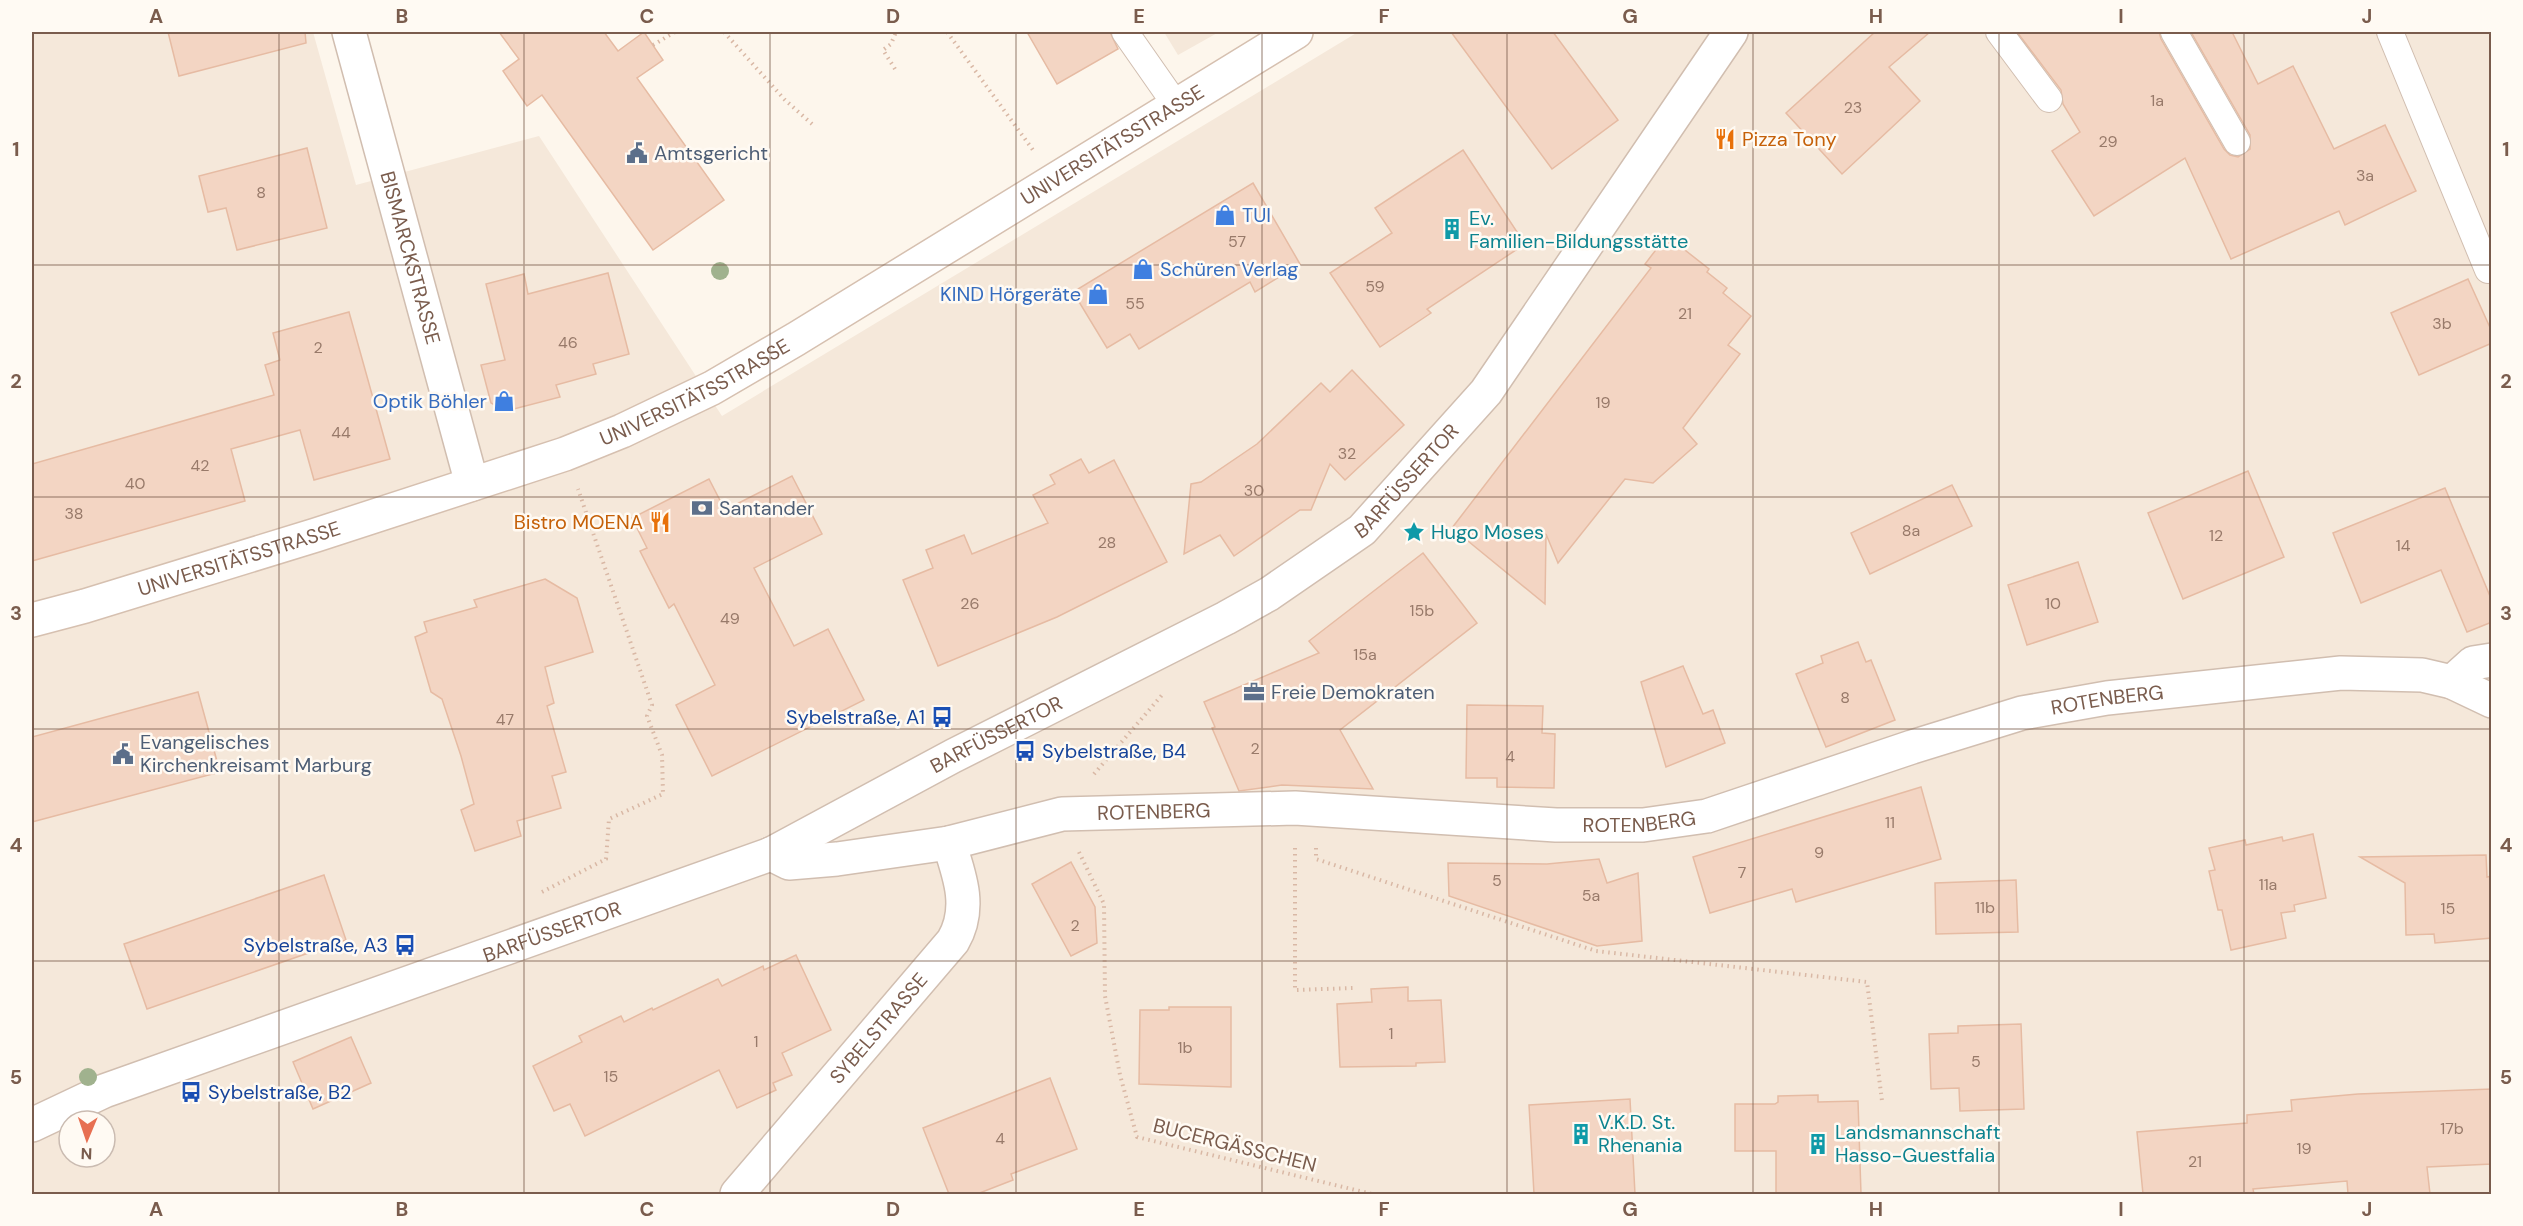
<svg xmlns="http://www.w3.org/2000/svg" width="2523" height="1226" viewBox="0 0 2523 1226" font-family="'DM Sans',sans-serif">
	<rect width="100%" height="100%" fill="#fdf6ec"/>
	<g fill="#f5e8da" fill-rule="evenodd">
		<path d="M32 32H313L356 185 539 136 722 416 1358 32H2491V1194H32ZM69 1121H105V1157H69Z"/>
		<path d="M1164 32H1219L1178 55Z"/>
	</g>
	<g fill="#f3d5c3" stroke="#e6bba3" stroke-width="1.5">
		<path d="M168 32H305L306 43 179 76Z"/>
		<path d="M499 32H604L618 51 644 32 663 60 637 78 724 200 653 250 542 95 527 106 503 71 519 59Z"/>
		<path d="M1027 32H1110L1118 49 1057 84Z"/>
		<path d="M1451 32H1553L1618 120 1552 169Z"/>
		<path d="M1875 32H1930L1889 67 1920 101 1842 174 1786 113Z"/>
		<path d="M2017 32H2159L2161 39 2224 149 2230 155 2238 157 2250 149V135L2191 32H2232L2258 84 2293 66 2334 149 2385 125 2416 191 2345 225 2339 211 2231 259 2185 158 2094 216 2052 151 2080 132 2063 104 2061 90Z"/>
		<path d="M307 148 327 228 237 250 226 208 208 212 199 176Z"/>
		<path d="M1463 150 1525 244 1427 309 1431 313 1380 347 1330 273 1392 233 1375 208Z"/>
		<path d="M1253 183 1300 264 1255 292 1250 282 1139 349 1130 334 1107 348 1073 292Z"/>
		<path d="M1665 238 1674 245 1676 243 1709 269 1707 272 1727 288 1723 293 1751 316 1728 345 1740 354 1683 428 1697 444 1653 483 1625 479 1558 563 1546 534 1545 604 1452 528 1651 268 1645 264Z"/>
		<path d="M608 273 629 354 593 364 596 374 556 385 560 397 506 411 491 403 481 365 505 360 486 284 524 274 528 294Z"/>
		<path d="M2468 279 2492 332V343L2419 375 2391 313Z"/>
		<path d="M349 312 390 459 314 480 300 430 231 449 245 501 32 561V464L274 395 265 365 280 360 273 333Z"/>
		<path d="M1352 370 1404 425 1345 480 1330 464 1311 510H1300L1234 556 1220 535 1184 554 1191 484 1201 482 1257 444 1321 383 1330 392Z"/>
		<path d="M1081 459 1089 473 1114 460 1167 562 1057 617 938 666 903 580 933 568 926 550 964 535 972 554 1048 523 1033 495 1055 484 1050 475Z"/>
		<path d="M2248 471 2284 557 2183 599 2148 513Z"/>
		<path d="M792 476 822 534 754 568 794 646 828 629 864 700 712 776 676 705 715 685 674 604 669 608 640 551 647 548 632 518 709 479 725 510Z"/>
		<path d="M1952 485 1972 526 1870 574 1851 533Z"/>
		<path d="M2445 488 2492 601V622L2467 632 2441 570 2361 603 2333 533Z"/>
		<path d="M1423 553 1477 623 1340 730 1373 789 1282 785 1239 791 1212 728 1215 727 1204 702 1319 653 1309 641Z"/>
		<path d="M2078 562 2098 622 2027 645 2008 585Z"/>
		<path d="M545 579 577 598 593 652 545 667 554 703 547 706 566 772 552 776 561 808 517 821 521 836 475 851 461 810 474 804 461 756 442 699 431 692 415 637 427 632 424 622 477 607 474 600Z"/>
		<path d="M1858 642 1866 662 1871 660 1895 720 1826 747 1796 674 1823 663 1821 656Z"/>
		<path d="M1683 666 1703 714 1713 710 1725 743 1666 767 1641 682Z"/>
		<path d="M198 692 220 772 32 822V737Z"/>
		<path d="M1467 705 1543 706 1542 733 1555 734 1554 788 1497 787V778H1466Z"/>
		<path d="M1921 787 1941 859 1796 902 1792 889 1710 913 1693 857Z"/>
		<path d="M2313 834 2326 898 2294 905 2295 911 2281 913 2286 938 2231 950 2222 910H2218L2209 871 2215 870 2209 848 2245 840 2246 845 2282 837 2283 841Z"/>
		<path d="M2486 855 2487 877 2492 876V938L2435 943 2434 934 2406 935 2405 883 2360 857Z"/>
		<path d="M1599 859 1607 883 1638 873 1642 941 1597 946 1449 896 1448 863 1547 864Z"/>
		<path d="M1071 862 1095 907 1097 943 1071 956 1032 884Z"/>
		<path d="M324 875 346 940 147 1009 124 944Z"/>
		<path d="M2016 880 2018 932 1936 934 1935 883Z"/>
		<path d="M796 955 831 1030 782 1053 792 1075 773 1083 776 1090 737 1108 719 1070 585 1136 570 1104 554 1111 533 1066 582 1042 579 1036 621 1016 624 1022 652 1008 653 1010 718 979 722 986 763 966 764 970Z"/>
		<path d="M1408 987V1001L1441 1000 1445 1062 1416 1063V1066L1340 1067 1337 1004 1372 1002 1371 989Z"/>
		<path d="M1169 1007H1231V1087L1139 1084 1140 1010H1169Z"/>
		<path d="M2021 1024 2024 1109 1960 1111 1959 1088 1931 1089 1929 1034 1958 1033V1026Z"/>
		<path d="M351 1037 371 1083 313 1109 293 1062Z"/>
		<path d="M1050 1078 1077 1149 1011 1174 1013 1180 977 1194H949L923 1128Z"/>
		<path d="M2492 1089V1164L2427 1167 2430 1194H2348L2347 1181 2253 1189 2254 1194H2143L2137 1132 2247 1123V1115L2292 1111 2291 1100 2358 1094Z"/>
		<path d="M1818 1095V1102L1858 1101 1861 1194H1776V1151H1735V1104H1775L1778 1102V1096Z"/>
		<path d="M1630 1099 1635 1194H1534L1529 1105Z"/>
	</g>
	<g fill="none" stroke-linecap="round" stroke-linejoin="round">
		<defs>
			<g id="service">
				<path d="M1125 32 1176 105"/>
				<path d="M1999 32 2049 99"/>
				<path d="M2174 32 2237 142"/>
				<path d="M2390 32 2488 270"/>
			</g>
			<g id="minor">
				<path id="s1" d="M349 32 472 484"/>
				<path d="M2452 682 2473 663 2492 660"/>
				<path id="s2" d="M32 1125 104 1091 771 854"/>
				<path id="s3" d="M737 1194 953 941C972 909 960 876 949 843"/>
			</g>
			<g id="tertiary">
				<path id="s4" d="M771 854 789 863 837 859 949 843 1062 814 1295 808 1556 825H1643L1707 816 1912 747 2022 713 2107 698 2341 673 2422 675 2452 682 2492 701"/>
				<path id="s5" d="M771 854 953 756 1226 618 1269 594 1362 530 1486 392 1731 32"/>
			</g>
			<g id="secondary">
				<path id="s6" d="M32 620 85 606 316 535 565 454 622 431 712 388 796 339 1296 32"/>
			</g>
		</defs>
		<use href="#service" stroke="#d1beb0" stroke-width="28"/>
		<use href="#minor" stroke="#d1beb0" stroke-width="36"/>
		<use href="#tertiary" stroke="#d1beb0" stroke-width="36"/>
		<use href="#secondary" stroke="#d6c0b0" stroke-width="36"/>
		<g stroke="#d9b8a5" stroke-width="4" stroke-dasharray="1.5 4.5" stroke-linecap="butt">
			<path d="M724 32 785 100 812 124"/>
			<path d="M947 32 1033 150"/>
			<path d="M653 45 675 32"/>
			<path d="M895 69 883 50 891 44 896 32"/>
			<path d="M1094 774 1162 695"/>
			<path d="M1295 848V990L1353 988"/>
			<path d="M1316 848V859L1596 951 1867 982 1882 1101"/>
			<path d="M1079 852 1104 904 1105 996 1120 1075 1137 1137 1372 1194"/>
			<path d="M542 892 606 859 609 819 663 794 662 755 647 716 652 705 578 489"/>
		</g>
		<use href="#service" stroke="#fff" stroke-width="26"/>
		<use href="#minor" stroke="#fff" stroke-width="33"/>
		<use href="#tertiary" stroke="#fff" stroke-width="33"/>
		<use href="#secondary" stroke="#fff" stroke-width="33"/>
	</g>
	<g fill="#a0b28e">
		<circle cx="720" cy="271" r="9"/>
		<circle cx="88" cy="1077" r="9"/>
	</g>
	<path fill="none" stroke="#7a5c4d" stroke-width="1.5" stroke-opacity="0.55" d="M279 32V1194M524 32V1194M770 32V1194M1016 32V1194M1262 32V1194M1507 32V1194M1753 32V1194M1999 32V1194M2244 32V1194M32 265H2492M32 497H2492M32 729H2492M32 961H2492"/>
	<defs>
		<symbol id="restaurant-bare" viewBox="-9 -9 18 18"><path d="M-5-6h1v4h1v-4h1v4h1v-4h1v5L-1.5 .5V6h-2V.5L-5-1ZM5-6V6H3V1.5H1.5Q1.5-4 5-6Z" fill="#e8710a" stroke="#fffaf3" stroke-width="2.5" paint-order="stroke"/></symbol>
		<symbol id="civic-bare" viewBox="-9 -9 18 18"><path d="M-.6-6.5H3V-4.5H.6V-3L4-1V1h2V6H-6V1h2V-1L-.6-3ZM-1.2 2.5V6h2.4V2.5Z" fill="#5c6f8a" stroke="#fffaf3" stroke-width="2.5" paint-order="stroke"/></symbol>
		<symbol id="shop-bare" viewBox="-9 -9 18 18"><path d="M-5-2.5h2.3a2.7 3.5 0 0 1 5.4 0H5L5.5 6h-11ZM-1.5-2.5h3a1.5 2.3 0 0 0-3 0Z" fill="#3f7fe0" stroke="#fffaf3" stroke-width="2.5" paint-order="stroke"/></symbol>
		<symbol id="building-bare" viewBox="-9 -9 18 18"><path d="M-4-6H4V6H1V3H-1V6H-4ZM-2.5-4.3h1.7v1.8h-1.7ZM.8-4.3h1.7v1.8H.8ZM-2.5-1h1.7V.8h-1.7ZM.8-1h1.7V.8H.8Z" fill="#0f9aa8" stroke="#fffaf3" stroke-width="2.5" paint-order="stroke"/></symbol>
		<symbol id="bank-bare" viewBox="-9 -9 18 18"><path d="M-6-4H6V4H-6ZM0-2.3a2.3 2.3 0 1 0 0 4.6a2.3 2.3 0 1 0 0-4.6Z" fill="#5c6f8a" stroke="#fffaf3" stroke-width="2.5" paint-order="stroke"/></symbol>
		<symbol id="sight-bare" viewBox="-9 -9 18 18"><path d="M0-6L1.8-2.2L6-1.7L2.9 1.2L3.7 5.4L0 3.3L-3.7 5.4L-2.9 1.2L-6-1.7L-1.8-2.2Z" fill="#0f9aa8" stroke="#fffaf3" stroke-width="2.5" paint-order="stroke"/></symbol>
		<symbol id="office-bare" viewBox="-9 -9 18 18"><path d="M-6-3h4V-5.5h4V-3h4V5H-6ZM-1-4.5V-3h2v-1.5ZM-6 0V1H6V0Z" fill="#5c6f8a" stroke="#fffaf3" stroke-width="2.5" paint-order="stroke"/></symbol>
		<symbol id="bus-bare" viewBox="-9 -9 18 18"><path d="M-5-6H5V4H4V6H2V4H-2V6H-4V4H-5ZM-3.5-4V0h7V-4ZM-3.5 1.2v1.5H-2V1.2ZM2 1.2v1.5H3.5V1.2Z" fill="#1a4fb4" stroke="#fffaf3" stroke-width="2.5" paint-order="stroke"/></symbol>
	</defs>
	<g fill-rule="evenodd">
		<use href="#restaurant-bare" x="1710" y="124" width="30" height="30"/>
		<use href="#civic-bare" x="622" y="138" width="30" height="30"/>
		<use href="#shop-bare" x="1210" y="200" width="30" height="30"/>
		<use href="#building-bare" x="1437" y="214" width="30" height="30"/>
		<use href="#shop-bare" x="1128" y="254" width="30" height="30"/>
		<use href="#shop-bare" x="1083" y="279" width="30" height="30"/>
		<use href="#shop-bare" x="489" y="386" width="30" height="30"/>
		<use href="#bank-bare" x="687" y="493" width="30" height="30"/>
		<use href="#restaurant-bare" x="645" y="507" width="30" height="30"/>
		<use href="#sight-bare" x="1399" y="517" width="30" height="30"/>
		<use href="#office-bare" x="1239" y="677" width="30" height="30"/>
		<use href="#bus-bare" x="927" y="702" width="30" height="30"/>
		<use href="#bus-bare" x="1010" y="736" width="30" height="30"/>
		<use href="#civic-bare" x="108" y="739" width="30" height="30"/>
		<use href="#bus-bare" x="390" y="930" width="30" height="30"/>
		<use href="#bus-bare" x="176" y="1077" width="30" height="30"/>
		<use href="#building-bare" x="1566" y="1119" width="30" height="30"/>
		<use href="#building-bare" x="1803" y="1129" width="30" height="30"/>
	</g>
	<g text-anchor="middle" dominant-baseline="central" stroke-width="5" stroke-linejoin="round" paint-order="stroke">
		<g font-size="16" fill="#987a6a">
			<text x="2157" y="100">1a</text>
			<text x="1853" y="107">23</text>
			<text x="2108" y="141">29</text>
			<text x="2365" y="175">3a</text>
			<text x="261" y="192">8</text>
			<text x="1237" y="241">57</text>
			<text x="1375" y="286">59</text>
			<text x="1135" y="303">55</text>
			<text x="1685" y="313">21</text>
			<text x="2442" y="323">3b</text>
			<text x="568" y="342">46</text>
			<text x="318" y="347">2</text>
			<text x="1603" y="402">19</text>
			<text x="341" y="432">44</text>
			<text x="1347" y="453">32</text>
			<text x="200" y="465">42</text>
			<text x="135" y="483">40</text>
			<text x="1254" y="490">30</text>
			<text x="74" y="513">38</text>
			<text x="1911" y="530">8a</text>
			<text x="2216" y="535">12</text>
			<text x="1107" y="542">28</text>
			<text x="2403" y="545">14</text>
			<text x="970" y="603">26</text>
			<text x="2053" y="603">10</text>
			<text x="1422" y="610">15b</text>
			<text x="730" y="618">49</text>
			<text x="1365" y="654">15a</text>
			<text x="1845" y="697">8</text>
			<text x="505" y="719">47</text>
			<text x="1255" y="748">2</text>
			<text x="1510" y="756">4</text>
			<text x="1890" y="822">11</text>
			<text x="1819" y="852">9</text>
			<text x="1742" y="872">7</text>
			<text x="1497" y="880">5</text>
			<text x="2268" y="884">11a</text>
			<text x="1591" y="895">5a</text>
			<text x="1985" y="907">11b</text>
			<text x="2448" y="908">15</text>
			<text x="1075" y="925">2</text>
			<text x="1391" y="1033">1</text>
			<text x="756" y="1041">1</text>
			<text x="1185" y="1047">1b</text>
			<text x="1976" y="1061">5</text>
			<text x="611" y="1076">15</text>
			<text x="2452" y="1128">17b</text>
			<text x="1000" y="1138">4</text>
			<text x="2304" y="1148">19</text>
			<text x="2195" y="1161">21</text>
		</g>
		<g font-size="20" fill="#c56008" stroke="#fffaf3" text-anchor="start">
			<text x="1742" y="139">Pizza Tony</text>
			<text x="643" y="522" text-anchor="end">Bistro MOENA</text>
		</g>
		<g font-size="20" fill="#7a5c4d" stroke="#fffaf3">
			<text stroke="none"><textPath href="#s6" startOffset="1188">UNIVERSITÄTSSTRASSE</textPath></text>
			<text stroke="none"><textPath href="#s1" startOffset="234">BISMARCKSTRASSE</textPath></text>
			<text stroke="none"><textPath href="#s6" startOffset="702">UNIVERSITÄTSSTRASSE</textPath></text>
			<text stroke="none"><textPath href="#s5" startOffset="741">BARFÜSSERTOR</textPath></text>
			<text stroke="none"><textPath href="#s6" startOffset="216">UNIVERSITÄTSSTRASSE</textPath></text>
			<text stroke="none"><textPath href="#s4" startOffset="1362">ROTENBERG</textPath></text>
			<text stroke="none"><textPath href="#s5" startOffset="255">BARFÜSSERTOR</textPath></text>
			<text stroke="none"><textPath href="#s4" startOffset="390">ROTENBERG</textPath></text>
			<text stroke="none"><textPath href="#s4" startOffset="876">ROTENBERG</textPath></text>
			<text stroke="none"><textPath href="#s2" startOffset="555">BARFÜSSERTOR</textPath></text>
			<text stroke="none"><textPath href="#s3" startOffset="218">SYBELSTRASSE</textPath></text>
			<text transform="translate(1235 1145) rotate(14)">BUCERGÄSSCHEN</text>
		</g>
		<g font-size="20" fill="#4e5e75" stroke="#fffaf3" text-anchor="start">
			<text x="654" y="153">Amtsgericht</text>
			<text x="719" y="508">Santander</text>
			<text x="1271" y="692">Freie Demokraten</text>
			<text x="140" y="742">Evangelisches<tspan x="140" dy="23">Kirchenkreisamt Marburg</tspan></text>
		</g>
		<g font-size="20" fill="#366cbe" stroke="#fffaf3" text-anchor="start">
			<text x="1242" y="215">TUI</text>
			<text x="1160" y="269">Schüren Verlag</text>
			<text x="1081" y="294" text-anchor="end">KIND Hörgeräte</text>
			<text x="487" y="401" text-anchor="end">Optik Böhler</text>
		</g>
		<g font-size="20" fill="#0d838f" stroke="#fffaf3" text-anchor="start">
			<text x="1469" y="218">Ev.<tspan x="1469" dy="23">Familien-Bildungsstätte</tspan></text>
			<text x="1431" y="532">Hugo Moses</text>
			<text x="1598" y="1122">V.K.D. St.<tspan x="1598" dy="23">Rhenania</tspan></text>
			<text x="1835" y="1132">Landsmannschaft<tspan x="1835" dy="23">Hasso-Guestfalia</tspan></text>
		</g>
		<g font-size="20" fill="#164399" stroke="#fffaf3" text-anchor="end">
			<text x="925" y="717">Sybelstraße, A1</text>
			<text x="1042" y="751" text-anchor="start">Sybelstraße, B4</text>
			<text x="388" y="945">Sybelstraße, A3</text>
			<text x="208" y="1092" text-anchor="start">Sybelstraße, B2</text>
		</g>
	</g>
	<rect width="2523" height="1226" fill="none" stroke="#fffaf3" stroke-width="66"/>
	<g transform="translate(87 1139) rotate(182)"><circle r="28" fill="#fffaf3" stroke="#cabbb1" stroke-width="1.5"/>
	<path d="M0-4.5L10 22L0 15L-10 22Z" fill="#e76f51"/>
	<text y="-9" font-size="16" font-weight="bold" text-anchor="middle" fill="#7a5c4d">N</text>
	</g>
	<rect x="33" y="33" width="2457" height="1160" fill="none" stroke="#7a5c4d" stroke-width="2"/>
	<g font-size="20" text-anchor="middle" font-weight="bold" fill="#7a5c4d">
		<text x="156" y="23">A</text>
		<text x="402" y="23">B</text>
		<text x="647" y="23">C</text>
		<text x="893" y="23">D</text>
		<text x="1139" y="23">E</text>
		<text x="1384" y="23">F</text>
		<text x="1630" y="23">G</text>
		<text x="1876" y="23">H</text>
		<text x="2121" y="23">I</text>
		<text x="2367" y="23">J</text>
		<text x="16" y="156">1</text>
		<text x="2506" y="156">1</text>
		<text x="16" y="388">2</text>
		<text x="2506" y="388">2</text>
		<text x="16" y="620">3</text>
		<text x="2506" y="620">3</text>
		<text x="16" y="852">4</text>
		<text x="2506" y="852">4</text>
		<text x="16" y="1084">5</text>
		<text x="2506" y="1084">5</text>
		<text x="156" y="1216">A</text>
		<text x="402" y="1216">B</text>
		<text x="647" y="1216">C</text>
		<text x="893" y="1216">D</text>
		<text x="1139" y="1216">E</text>
		<text x="1384" y="1216">F</text>
		<text x="1630" y="1216">G</text>
		<text x="1876" y="1216">H</text>
		<text x="2121" y="1216">I</text>
		<text x="2367" y="1216">J</text>
	</g>
</svg>
